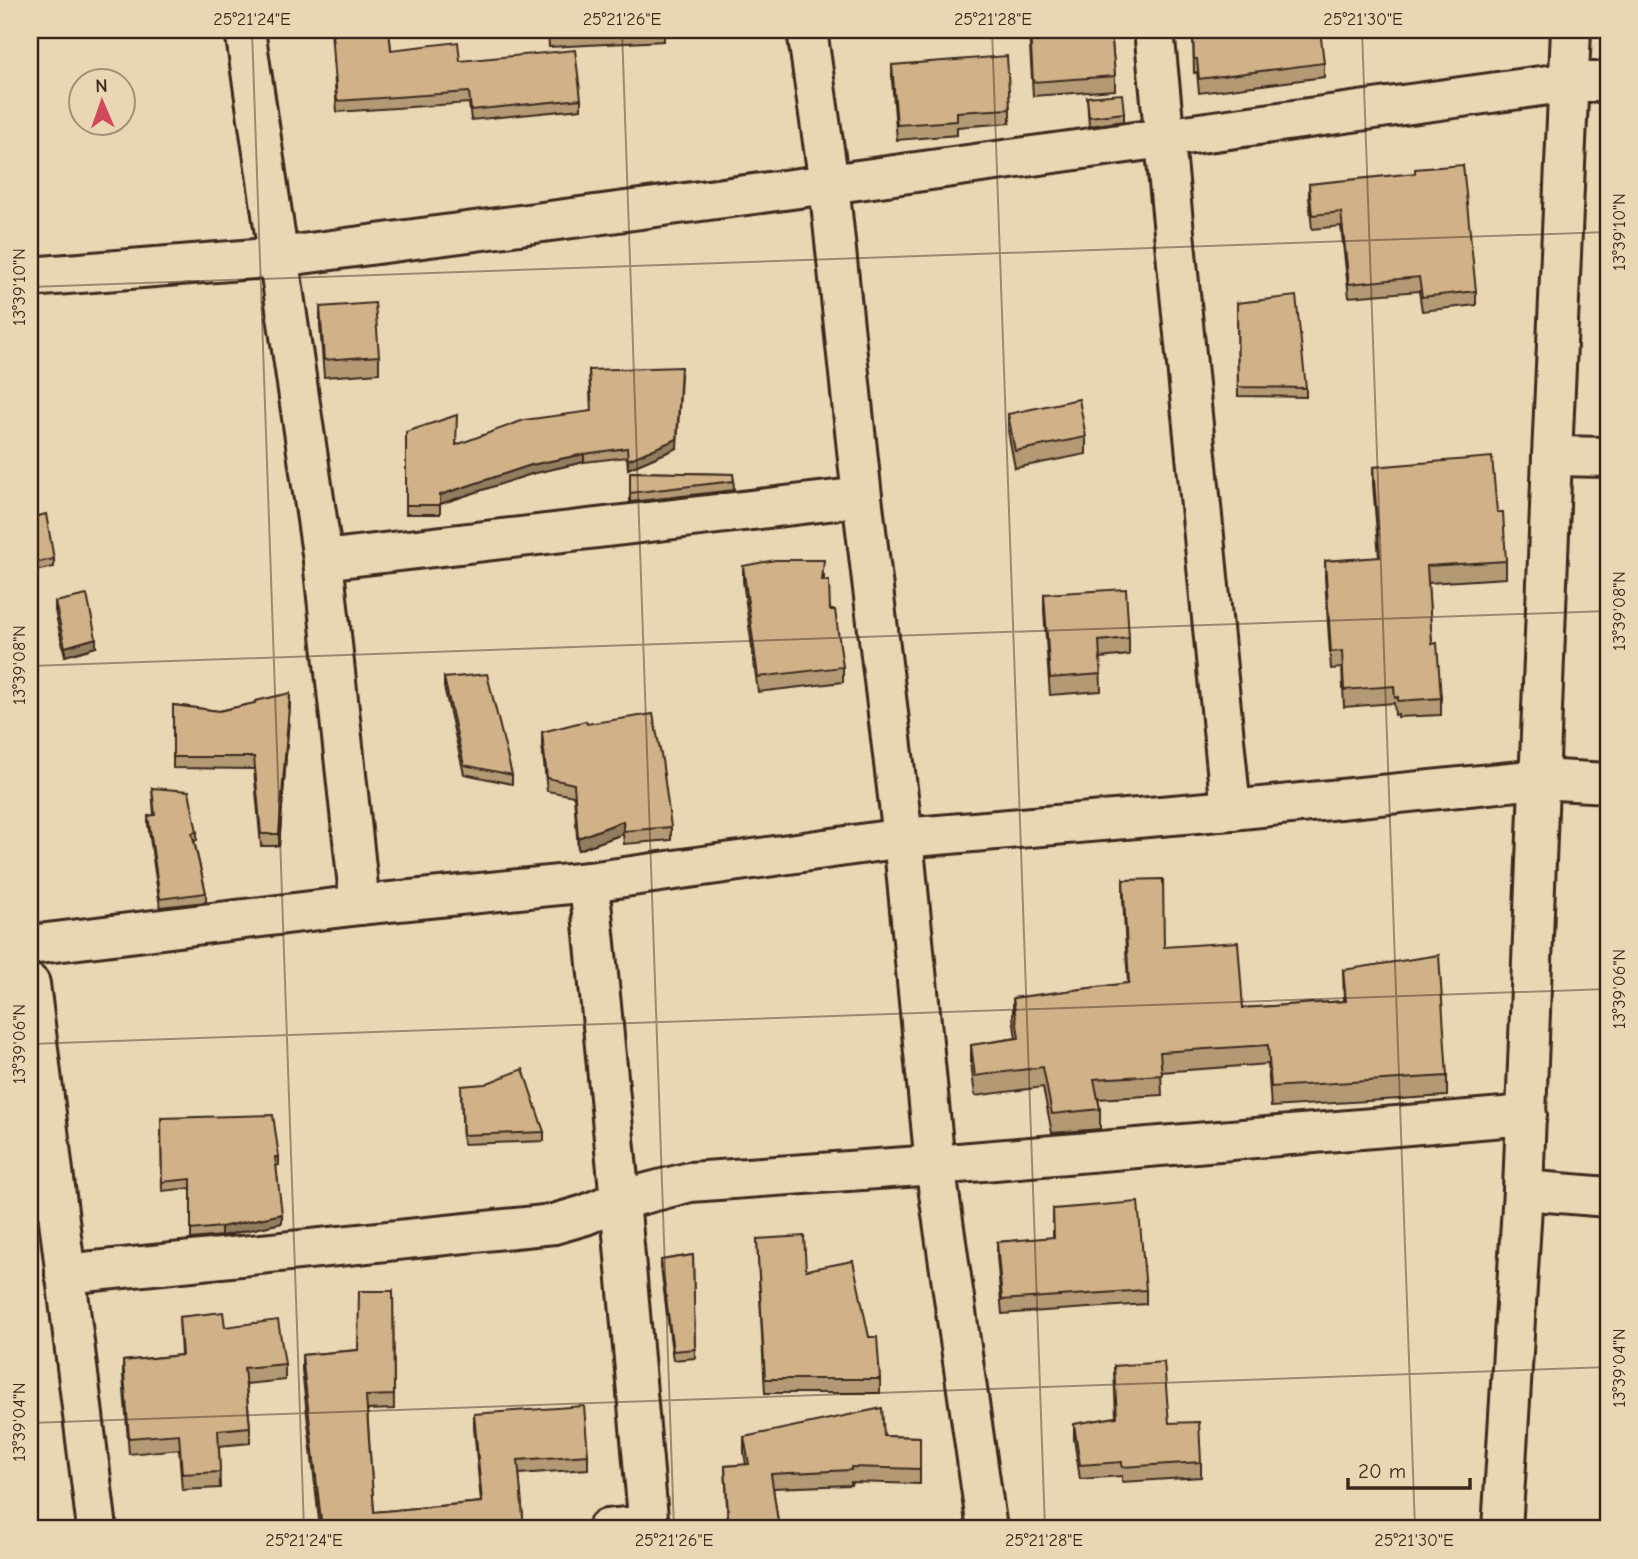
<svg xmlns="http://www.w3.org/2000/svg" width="1638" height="1559" viewBox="0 0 1638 1559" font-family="'Comic Neue',sans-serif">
	<rect width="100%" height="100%" fill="#e9d6b3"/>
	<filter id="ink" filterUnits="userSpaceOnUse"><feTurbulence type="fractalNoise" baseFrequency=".0143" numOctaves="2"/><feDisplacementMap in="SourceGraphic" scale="14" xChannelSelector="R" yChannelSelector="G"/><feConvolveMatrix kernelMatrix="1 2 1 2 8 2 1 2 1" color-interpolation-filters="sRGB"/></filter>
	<g filter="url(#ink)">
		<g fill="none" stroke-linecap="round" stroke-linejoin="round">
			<defs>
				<g id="minor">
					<path d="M245 30 323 560 360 905"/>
					<path d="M807 30 829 184 862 497 903 838 935 1165 987 1529"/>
					<path d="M1154 30 1231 810"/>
					<path d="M30 277 279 257 829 184 1570 82H1608"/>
					<path d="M1552 456 1608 457"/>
					<path d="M323 560 862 497"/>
					<path d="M589 882 620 1200 649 1529"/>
					<path d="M30 945 360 905 589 882 903 838 1231 810 1539 779 1608 783"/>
					<path d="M30 984 97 1529"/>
					<path d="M1523 1190 1608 1197"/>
					<path d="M65 1274 554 1224 585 1215 620 1200 690 1182 935 1165 1527 1115"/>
					<path d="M607 1529 648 1525"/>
					<path d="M1502 1529 1523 1190 1552 456 1571 30"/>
				</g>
			</defs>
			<use href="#minor" stroke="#3b2a1e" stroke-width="44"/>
			<use href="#minor" stroke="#e9d6b3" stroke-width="38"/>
		</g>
		<g fill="#b49975" stroke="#3b2a1e" stroke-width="2">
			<path d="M331 30H389L391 50 460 61 581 99V109L471 120 469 103 337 112Z"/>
			<path d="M548 30H664V41L549 47Z"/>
			<path d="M1029 30H1111L1115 76V90L1033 96Z"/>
			<path d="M1193 30 1324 63V77L1199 93 1197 72 1194 73Z"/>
			<path d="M892 65 1010 109V123L957 127V135L897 140 892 80Z"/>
			<path d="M1087 97 1124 113V121L1089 126Z"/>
			<path d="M1309 184 1476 291V305L1422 311 1419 291 1349 297 1341 226 1312 229 1309 197Z"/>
			<path d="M1237 303 1306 388V397L1238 396Z"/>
			<path d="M320 307 379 356V373L324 377 320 325Z"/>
			<path d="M589 370 677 448 628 469 627 457 584 462 531 474 440 504V514H406V432L456 445 591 411Z"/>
			<path d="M1008 414 1086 437V454L1015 468 1008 431Z"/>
			<path d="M1373 467 1497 512 1506 561V578L1428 583 1432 644 1441 698V715L1398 717V714L1395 715 1394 703 1344 707 1342 668 1331 669 1325 578V561L1379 558 1373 484Z"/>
			<path d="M630 472 733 474 734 490 630 502Z"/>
			<path d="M30 518 54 559V567L30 572Z"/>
			<path d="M743 566 824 575V581L843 667V682L758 692 743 581Z"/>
			<path d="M1044 594 1129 638V655L1100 658 1101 691 1050 695 1044 611Z"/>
			<path d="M55 602 96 647 65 656 55 611Z"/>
			<path d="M444 678 512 775V784L464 774 444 687Z"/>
			<path d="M255 703 290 705 279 846H261L254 769 173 768V705L219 711Z"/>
			<path d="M587 724 671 827V840L624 844 623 834 578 850 574 796 547 791 542 745V732Z"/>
			<path d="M152 788 197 832V840L194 841 206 893V902L160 907 148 824V816L154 815Z"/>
			<path d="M1123 880 1164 947 1243 1008 1344 1001 1343 970 1447 1076V1096L1271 1107 1268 1064 1161 1072 1162 1095 1098 1099 1100 1109V1129L1052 1133 1043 1087 975 1096 971 1064V1045L1016 1038 1013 1017V998L1128 983 1123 899Z"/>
			<path d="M461 1095 544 1132V1141L463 1144Z"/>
			<path d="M161 1118 279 1157V1165L276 1166 282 1223 221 1236 191 1239V1188L162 1191Z"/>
			<path d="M1053 1209 1146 1290V1304L1002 1314 997 1256V1242L1053 1238Z"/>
			<path d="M757 1239 806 1270 869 1337 880 1379V1393H765Z"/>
			<path d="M693 1255 695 1358 673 1360 661 1268V1260Z"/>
			<path d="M393 1291 394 1409 367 1410 374 1512 481 1502 474 1428V1414L588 1455V1469L519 1474 524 1529H320L302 1370V1355L358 1350Z"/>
			<path d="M179 1317 225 1327 285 1364V1380L246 1384 250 1427V1443L219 1446 220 1488 182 1490 179 1449 129 1454 123 1376V1361L181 1355Z"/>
			<path d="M1114 1366 1169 1423 1201 1462V1477L1122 1482V1476L1080 1479 1074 1439V1424L1116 1417Z"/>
			<path d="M884 1436 920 1437V1484L851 1482V1485L773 1488 779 1529H728L725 1466 746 1465 744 1452V1437Z"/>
		</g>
		<g fill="#927d5f" stroke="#3b2a1e" stroke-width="2">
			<path d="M681 376 677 448 628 469V460Z"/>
			<path d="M584 454V462L531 474 440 504V495L531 465Z"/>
			<path d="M96 638V647L65 656V647Z"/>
			<path d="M290 693V705L279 846V834Z"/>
			<path d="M623 821V834L578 850V838Z"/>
			<path d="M282 1214V1223L221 1236V1227Z"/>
		</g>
		<g fill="#d1b288" stroke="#3b2a1e" stroke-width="2">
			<path d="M332 30H389L391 50 458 42 460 61 575 50 581 99 471 110 469 92 337 101Z"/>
			<path d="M549 30H627L549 34Z"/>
			<path d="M1030 30H1111L1115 76 1033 82Z"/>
			<path d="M1193 30H1320L1324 63 1199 79 1197 59H1194Z"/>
			<path d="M1007 56 1010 109 957 112V121L897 125 892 65Z"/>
			<path d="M1122 94 1124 113 1089 117 1087 97Z"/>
			<path d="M1463 165 1476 291 1422 297 1419 277 1349 284 1341 212 1312 215 1309 184 1415 173V169Z"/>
			<path d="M1296 296 1306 388 1238 387 1237 303Z"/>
			<path d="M375 303 379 356 324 360 320 307Z"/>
			<path d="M681 367 677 439 628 460 627 448 584 454 531 465 440 495V505H406V432L457 415 456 445 524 420 592 411 589 370Z"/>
			<path d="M1079 399 1086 437 1015 451 1008 414Z"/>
			<path d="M1492 457 1497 512H1503L1506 561 1427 566 1432 644 1437 643 1441 698 1398 701V697L1395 698 1394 686 1344 690 1342 651 1331 652 1325 561 1380 557 1373 467Z"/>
			<path d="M630 472 733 474 734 481 630 493Z"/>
			<path d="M46 514 54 559 30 564V518Z"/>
			<path d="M775 560H824L822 581H829L830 610H835L843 667 758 677 743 566Z"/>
			<path d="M1126 589 1129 638 1099 641 1101 674 1050 678 1044 594Z"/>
			<path d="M87 595 96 638 65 647 55 602Z"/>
			<path d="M487 674 512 775 464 765 444 678Z"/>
			<path d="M290 693 279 834H261L254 757H173V705L219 711 255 703V701Z"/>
			<path d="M653 714 662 760 671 827 624 831 623 821 578 838 574 784 547 778 542 732 586 721 587 724Z"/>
			<path d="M152 788 189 791 197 832 192 833 206 893 160 899 148 816 155 815Z"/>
			<path d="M1163 879 1164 947 1238 942 1243 1008 1346 1001 1343 970 1439 955 1447 1076 1271 1087 1268 1045 1160 1052 1162 1075 1094 1079 1100 1109 1052 1114 1043 1067 975 1076 971 1045 1019 1038 1013 998 1129 983 1123 880Z"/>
			<path d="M523 1069 544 1132 463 1135 461 1086 485 1084Z"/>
			<path d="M273 1115 279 1157H275L282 1214 221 1227 191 1230V1179L162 1182 161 1118Z"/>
			<path d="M1138 1202 1146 1290 1002 1300 997 1242 1054 1237 1053 1209Z"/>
			<path d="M804 1236 806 1270 853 1261 869 1337H877L880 1379H765L757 1239Z"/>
			<path d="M693 1255 695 1349 673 1351 661 1260Z"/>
			<path d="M359 1291H393L394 1395 366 1396 374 1512 482 1502 474 1414 584 1406 588 1455 518 1460 524 1529H322L302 1355 358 1350Z"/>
			<path d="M223 1312 225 1327 278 1320 285 1364 244 1368 250 1427 218 1430 220 1472 182 1474 179 1434 129 1438 123 1361 182 1355 179 1317Z"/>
			<path d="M1164 1362 1169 1423 1199 1422 1201 1462 1122 1467V1462L1080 1465 1074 1424 1117 1417 1114 1366Z"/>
			<path d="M882 1408 884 1436 920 1437V1469L851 1467V1470L771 1474 779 1529H729L725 1466 749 1464 744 1437Z"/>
		</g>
	</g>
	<path fill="none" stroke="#3b2a1e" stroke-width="2" stroke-opacity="0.45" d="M252 30 304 1529M622 30 674 1529M992 30 1045 1529M1362 30 1415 1529M30 287 1608 232M30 666 1608 611M30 1044 1608 989M30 1423 1608 1367"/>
	<rect width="1638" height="1559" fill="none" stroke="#e9d6b3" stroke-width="77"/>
	<g transform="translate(102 102) rotate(358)"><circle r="33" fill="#e9d6b3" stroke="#a39177" stroke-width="2"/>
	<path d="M0-5L12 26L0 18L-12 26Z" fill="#d1495b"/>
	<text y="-10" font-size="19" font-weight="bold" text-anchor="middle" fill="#3b2a1e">N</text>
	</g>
	<path d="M1348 1478v10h122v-10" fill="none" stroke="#3b2a1e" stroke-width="3.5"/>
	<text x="1358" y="1478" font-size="21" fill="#3b2a1e" stroke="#e9d6b3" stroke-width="5" paint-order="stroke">20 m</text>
	<rect x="38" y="38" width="1562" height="1482" fill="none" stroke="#3b2a1e" stroke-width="2.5"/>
	<g font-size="18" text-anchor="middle" fill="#3b2a1e">
		<text x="252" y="25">25°21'24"E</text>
		<text x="622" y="25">25°21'26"E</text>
		<text x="993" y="25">25°21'28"E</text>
		<text x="1363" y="25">25°21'30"E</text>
		<text transform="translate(1619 232) rotate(-90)" y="6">13°39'10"N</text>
		<text transform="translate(19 287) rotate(-90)" y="6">13°39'10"N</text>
		<text transform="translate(1619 611) rotate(-90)" y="6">13°39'08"N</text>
		<text transform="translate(19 665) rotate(-90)" y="6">13°39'08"N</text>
		<text transform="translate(1619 989) rotate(-90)" y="6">13°39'06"N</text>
		<text transform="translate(19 1044) rotate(-90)" y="6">13°39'06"N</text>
		<text transform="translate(1619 1368) rotate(-90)" y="6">13°39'04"N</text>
		<text transform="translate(19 1422) rotate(-90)" y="6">13°39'04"N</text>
		<text x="304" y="1546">25°21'24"E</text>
		<text x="674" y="1546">25°21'26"E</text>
		<text x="1044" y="1546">25°21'28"E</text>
		<text x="1414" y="1546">25°21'30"E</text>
	</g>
</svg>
